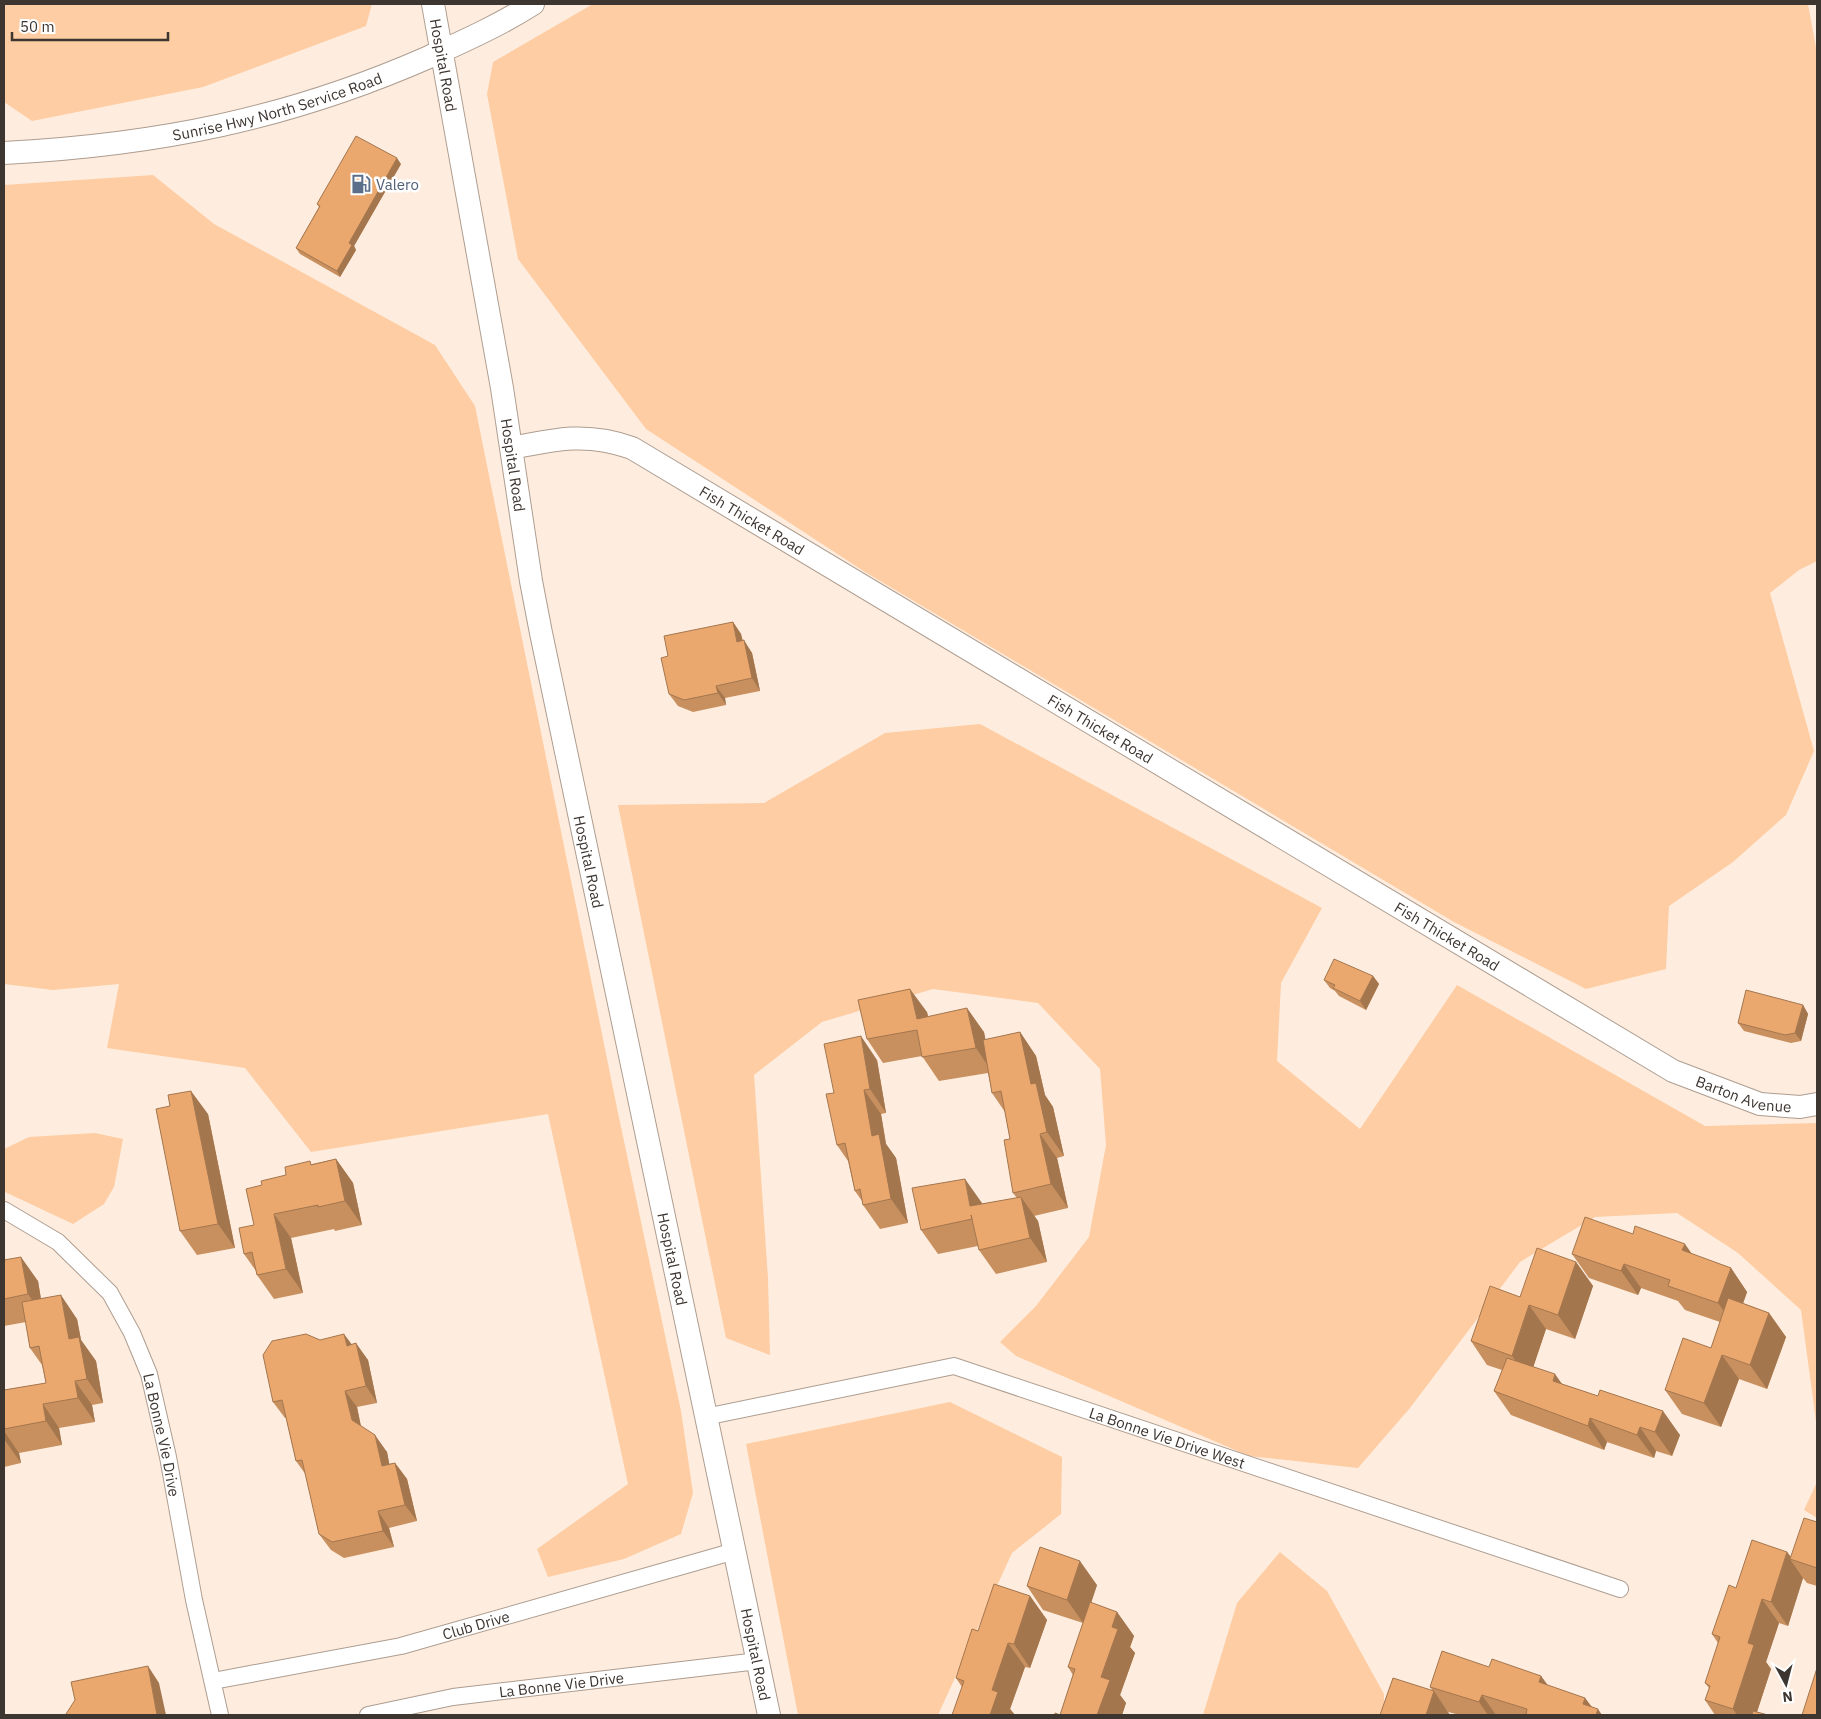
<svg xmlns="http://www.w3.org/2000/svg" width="1821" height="1719" viewBox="0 0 1821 1719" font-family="'IBM Plex Sans',sans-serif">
	<rect width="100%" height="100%" fill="#feeddf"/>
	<g fill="#fecda3">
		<path d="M4 4H372L366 26 203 87 32 121 4 102Z"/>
		<path d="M593 4H1808L1817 53V561L1799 570 1770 593 1814 751 1786 815 1733 862 1669 906 1666 969 1586 989 1454 922 865 572 646 429 518 259 487 94 493 62Z"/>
		<path d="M153 175 214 224 435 345 475 406 617 1108 681 1411 693 1493 681 1534 624 1559 548 1577 537 1549 628 1484 548 1114 311 1152 245 1068 107 1048 119 984 53 990 4 984V185Z"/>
		<path d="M980 724 1322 908 1281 983 1277 1061 1360 1129 1457 985 1705 1126 1817 1123V1429L1801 1310 1738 1253 1677 1213 1595 1217 1520 1262 1410 1408 1358 1468 1249 1456 1016 1356 1000 1342 1036 1306 1089 1237 1106 1145 1100 1069 1038 1003 933 989 822 1022 754 1075 768 1278 770 1355 726 1338 618 805 764 803 885 733Z"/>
		<path d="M95 1133 123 1139 114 1187 104 1204 73 1224 5 1192 4 1149 29 1137Z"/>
		<path d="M950 1402 1062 1457 1061 1514 1012 1553 938 1715H798L746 1444Z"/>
		<path d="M1817 1482V1518L1804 1510Z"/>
		<path d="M1280 1552 1327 1591 1384 1694V1715H1203L1237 1603Z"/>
	</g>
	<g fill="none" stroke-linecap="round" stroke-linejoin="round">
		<defs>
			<g id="street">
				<path id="s1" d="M4 1210 58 1242 110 1293 132 1333 149 1374 168 1457 194 1600 220 1715"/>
				<path id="s2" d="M705 1417 954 1366 1620 1589"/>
				<path id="s3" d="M213 1681 401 1646 735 1551"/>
				<path id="s4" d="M368 1715 453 1697 758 1661"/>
			</g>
			<g id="secondary">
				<path id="s5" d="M433 4 502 388 531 581 541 633 769 1715"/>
				<path id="s6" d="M4 153C157 145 288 119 429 57 464 41 500 25 533 4"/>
				<path id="s7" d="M512 448C556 439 588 432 632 448L1673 1071 1760 1104 1800 1107 1817 1104"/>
			</g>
		</defs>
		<use href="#street" stroke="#ad9d90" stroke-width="18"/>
		<use href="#secondary" stroke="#ad9d90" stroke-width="24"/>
		<use href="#street" stroke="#fff" stroke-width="16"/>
		<use href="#secondary" stroke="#fff" stroke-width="22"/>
	</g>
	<g fill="#c9905f">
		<path d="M401 164 354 246 356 250 340 277 300 254 296 248 319 207 317 204Z"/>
		<path d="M733 622 741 634 743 641 752 653 760 691 725 698 726 705 693 712 678 706 669 694 668 656Z"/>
		<path d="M1373 976 1379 984 1366 1010 1339 996 1335 991 1330 988 1324 980Z"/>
		<path d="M1803 1005 1808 1014 1801 1041 1791 1043 1744 1031 1738 1023Z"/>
		<path d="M927 1012 928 1017 984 1032 985 1040 1020 1032 1036 1056 1045 1095 1053 1107 1064 1156 1057 1158 1068 1208 1034 1216 1038 1221 1047 1262 996 1274 979 1250 978 1246 938 1254 921 1230 982 1203V1204L1017 1198 1013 1193 1010 1139 1005 1112 992 1093 988 1073 939 1081 922 1056 883 1063 867 1039Z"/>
		<path d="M877 1060 886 1113 881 1114 886 1144 896 1158 908 1223 880 1229 863 1205 862 1201 855 1191 848 1161 837 1145 834 1093Z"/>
		<path d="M208 1114 235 1248 197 1255 180 1231Z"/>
		<path d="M336 1159 353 1183 362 1225 335 1231 334 1229 291 1238 303 1293 274 1299 257 1275 256 1271 244 1254 254 1225 262 1185 312 1164Z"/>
		<path d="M1633 1234 1731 1268 1747 1292 1743 1303 1769 1313 1786 1337 1767 1389 1739 1379 1721 1427 1682 1414 1665 1390 1711 1348 1720 1322 1685 1310 1678 1301 1641 1288 1638 1295 1589 1278 1572 1254Z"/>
		<path d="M4 1260 38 1281 41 1299 77 1319 81 1340 96 1361 103 1403 92 1405 95 1422 59 1428 62 1445 19 1453 21 1463 4 1467V1390L46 1383 42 1365 30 1348 26 1322 4 1326Z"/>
		<path d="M1576 1262 1593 1286 1575 1339 1546 1329 1533 1367 1562 1384 1680 1435 1672 1456 1656 1451 1654 1458 1607 1442 1604 1450 1511 1415 1494 1391 1502 1370 1487 1365 1471 1341 1520 1297Z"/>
		<path d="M320 1340 351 1345 368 1360 377 1403 357 1407 361 1426 387 1452 389 1464 395 1463 407 1479 417 1521 389 1528 394 1547 344 1558 331 1550 319 1534 306 1475 296 1461 286 1418H285L273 1402Z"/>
		<path d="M1817 1522V1586L1807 1583 1803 1578 1788 1626 1779 1623 1766 1662 1771 1669 1757 1712 1768 1715H1715L1705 1700 1709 1688 1705 1683 1718 1643 1712 1634 1736 1588 1787 1552 1791 1557Z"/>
		<path d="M1097 1585 1091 1603 1117 1612 1134 1636 1130 1647 1135 1653 1120 1695 1126 1703 1122 1715H1055H1060L1073 1675 1068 1667 1083 1623 1043 1610 1027 1586Z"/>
		<path d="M1030 1596 1047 1620 1030 1668 1025 1667 1010 1709 1015 1715H952L962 1687 956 1678 978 1631Z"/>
		<path d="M1489 1667 1541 1676 1548 1686 1585 1698 1592 1707 1602 1715H1460L1448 1712 1450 1715 1430 1687Z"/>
	</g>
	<g fill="#a4764e">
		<path d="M397 158 401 164 354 246 356 250 340 277 337 271 349 243Z"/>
		<path d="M733 622 741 634 745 654 737 642Z"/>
		<path d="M744 640 752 653 760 691 752 678Z"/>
		<path d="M716 686 725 698 726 705 718 693Z"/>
		<path d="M1373 976 1379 984 1366 1010 1360 1001Z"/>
		<path d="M910 989 927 1012 934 1043 917 1019Z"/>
		<path d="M1803 1005 1808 1014 1801 1041 1795 1033Z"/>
		<path d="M967 1008 984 1032 992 1072 976 1048Z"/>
		<path d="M1020 1032 1036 1056 1045 1095 1053 1107 1064 1156 1047 1132 1031 1084Z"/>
		<path d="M861 1036 877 1060 886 1113 870 1089Z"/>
		<path d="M864 1090 881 1114 886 1144 896 1158 908 1223 891 1199 872 1136Z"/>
		<path d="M191 1091 208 1114 235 1248 218 1224Z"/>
		<path d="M1040 1134 1057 1158 1068 1208 1051 1184Z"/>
		<path d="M336 1159 353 1183 362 1225 345 1201Z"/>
		<path d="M965 1179 982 1203 986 1230 970 1206Z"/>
		<path d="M1021 1197 1038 1221 1047 1262 1030 1238Z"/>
		<path d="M274 1214 291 1238 303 1293 286 1269Z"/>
		<path d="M1685 1244 1701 1267 1682 1250Z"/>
		<path d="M21 1257 38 1281 44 1318 28 1294Z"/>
		<path d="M1576 1262 1593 1286 1575 1339 1558 1315Z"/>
		<path d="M1624 1264 1641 1288 1638 1295 1621 1271Z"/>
		<path d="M1731 1268 1747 1292 1735 1327 1718 1303Z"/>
		<path d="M61 1295 77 1319 81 1340 96 1361 103 1403 87 1379 69 1339Z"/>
		<path d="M1529 1305 1546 1329 1529 1380 1512 1356Z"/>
		<path d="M1769 1313 1786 1337 1767 1389 1750 1365Z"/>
		<path d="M344 1334 356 1350 347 1346Z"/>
		<path d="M356 1343 368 1360 377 1403 366 1386Z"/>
		<path d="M1722 1355 1739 1379 1721 1427 1704 1403Z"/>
		<path d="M1555 1374 1572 1398 1553 1381Z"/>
		<path d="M75 1381 92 1405 95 1422 78 1398Z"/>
		<path d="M345 1391 357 1407 363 1437 352 1420Z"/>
		<path d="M43 1404 59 1428 62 1445 46 1421Z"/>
		<path d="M1663 1411 1680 1435 1672 1456 1655 1432Z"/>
		<path d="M1590 1418 1607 1442 1604 1450 1588 1426Z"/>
		<path d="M1640 1427 1656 1451 1654 1458 1637 1435Z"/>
		<path d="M4 1431 19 1453 21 1463 4 1439Z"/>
		<path d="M375 1435 387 1452 393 1482 382 1466Z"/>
		<path d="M395 1463 407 1479 417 1521 405 1505Z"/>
		<path d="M378 1511 389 1528 394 1547 383 1531Z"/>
		<path d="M1787 1552 1793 1560 1790 1559 1803 1578 1788 1626 1771 1602Z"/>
		<path d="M1080 1561 1097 1585 1084 1624 1067 1600Z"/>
		<path d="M1030 1596 1047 1620 1030 1668 1014 1644Z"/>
		<path d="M1762 1599 1779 1623 1766 1662 1771 1669 1756 1715H1737L1733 1709 1748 1643Z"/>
		<path d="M1117 1612 1134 1636 1130 1647 1135 1653 1120 1695 1126 1703 1122 1715H1097L1101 1677 1112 1627Z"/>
		<path d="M1008 1643 1025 1667 1010 1709 1015 1715H990L992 1690Z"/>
		<path d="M148 1666 159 1683 166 1715H157Z"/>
		<path d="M1541 1676 1558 1699 1539 1682Z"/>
		<path d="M1434 1691 1450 1715H1426Z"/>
		<path d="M1482 1695 1496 1715H1488L1479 1702Z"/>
		<path d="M1585 1698 1596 1713 1598 1709 1602 1715H1591L1583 1704Z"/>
	</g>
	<g fill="#eaa86f" stroke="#a4764e">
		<path d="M356 136 397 158 349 243 352 245 337 271 296 248 320 206 317 204Z"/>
		<path d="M733 622 737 642 744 640 752 678 716 686 718 693 684 700 669 694 661 658 668 656 664 636Z"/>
		<path d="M1334 959 1373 976 1360 1001 1333 988 1335 985 1324 980Z"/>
		<path d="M910 989 917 1019 967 1008 976 1048 922 1057 917 1030 867 1039 858 1000Z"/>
		<path d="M1746 990 1803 1005 1795 1033 1785 1035 1738 1023Z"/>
		<path d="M1020 1032 1031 1084 1036 1083 1047 1132 1040 1134 1051 1184 1013 1193 1004 1140 1010 1139 1001 1091 992 1093 983 1040Z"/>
		<path d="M861 1036 870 1089 864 1090 872 1136 879 1134 891 1199 863 1205 860 1189 855 1191 845 1143 837 1145 826 1094 834 1093 824 1044Z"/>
		<path d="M191 1091 218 1224 180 1231 156 1109 170 1106 168 1095Z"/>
		<path d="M336 1159 345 1201 318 1207V1205L274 1214 286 1269 257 1275 252 1252 244 1254 239 1228 254 1225 246 1189 262 1185 261 1181 286 1175 285 1167 310 1161 311 1165Z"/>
		<path d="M965 1179 970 1206 1021 1197 1030 1238 979 1250 971 1215 972 1219 921 1230 912 1188Z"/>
		<path d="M1585 1217 1633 1234 1635 1226 1685 1244 1682 1250 1731 1268 1718 1303 1668 1286 1670 1280 1624 1264 1621 1271 1572 1254Z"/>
		<path d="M1537 1248 1576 1262 1558 1315 1529 1305 1512 1356 1471 1341 1490 1286 1520 1297Z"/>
		<path d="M21 1257 28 1294 4 1299V1260Z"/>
		<path d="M61 1295 69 1339 79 1337 87 1379 75 1381 78 1398 43 1404 46 1421 4 1429V1390L46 1383 39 1346 30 1348 22 1302Z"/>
		<path d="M1728 1298 1769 1313 1750 1365 1722 1355 1704 1403 1665 1390 1683 1338 1711 1348Z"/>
		<path d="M306 1334 320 1340 344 1334 347 1346 356 1343 366 1386 345 1391 352 1420 375 1435 382 1466 395 1463 405 1505 378 1511 383 1531 332 1542 319 1534 302 1460 296 1461 282 1400 273 1402 263 1355 272 1341Z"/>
		<path d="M1507 1358 1555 1374 1553 1381 1598 1396 1600 1390 1663 1411 1655 1432 1640 1427 1637 1435 1590 1418 1588 1426 1494 1391Z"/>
		<path d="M1804 1518 1817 1522V1568L1790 1559Z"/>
		<path d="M1752 1540 1787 1552 1771 1602 1762 1599 1748 1643 1754 1645 1733 1709 1705 1700 1710 1686 1705 1683 1720 1637 1712 1634 1729 1585 1736 1588Z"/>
		<path d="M1040 1547 1080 1561 1067 1600 1027 1586Z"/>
		<path d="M994 1584 1030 1596 1014 1644 1008 1643 992 1690 998 1692 990 1715H952L964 1681 956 1678 972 1629 978 1631Z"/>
		<path d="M1090 1602 1117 1612 1112 1627 1118 1629 1101 1677 1110 1680 1097 1715H1055V1713L1060 1715 1075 1669 1068 1667Z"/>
		<path d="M1442 1651 1489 1667 1492 1659 1541 1676 1539 1682 1585 1698 1583 1704 1598 1709 1596 1715H1526L1527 1709 1482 1695 1479 1702 1430 1687Z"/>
		<path d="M148 1666 157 1715H68L66 1714 75 1700 71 1682Z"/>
		<path d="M1817 1668V1715H1802Z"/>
		<path d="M1393 1678 1434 1691 1426 1715H1380Z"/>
		<path d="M1753 1711 1768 1715H1752Z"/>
	</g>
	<defs>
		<symbol id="fuel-bare" viewBox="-9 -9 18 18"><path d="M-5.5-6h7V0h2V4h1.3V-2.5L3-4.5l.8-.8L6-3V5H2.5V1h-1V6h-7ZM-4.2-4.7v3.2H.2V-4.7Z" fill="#5c6f8a" stroke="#fff" stroke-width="2.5" paint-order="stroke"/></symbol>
	</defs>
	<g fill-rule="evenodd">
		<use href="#fuel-bare" x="347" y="170" width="28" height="28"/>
	</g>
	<g text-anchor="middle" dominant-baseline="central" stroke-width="5" stroke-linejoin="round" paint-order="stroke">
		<g font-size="15" fill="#3c3530" stroke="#fff">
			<text stroke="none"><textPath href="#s5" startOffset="62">Hospital Road</textPath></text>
			<text stroke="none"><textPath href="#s6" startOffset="278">Sunrise Hwy North Service Road</textPath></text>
			<text stroke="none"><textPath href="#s5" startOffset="468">Hospital Road</textPath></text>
			<text stroke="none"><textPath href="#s7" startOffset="262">Fish Thicket Road</textPath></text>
			<text stroke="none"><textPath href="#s7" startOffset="668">Fish Thicket Road</textPath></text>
			<text stroke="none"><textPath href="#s5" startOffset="872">Hospital Road</textPath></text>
			<text stroke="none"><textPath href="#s7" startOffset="1072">Fish Thicket Road</textPath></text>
			<text stroke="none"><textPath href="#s7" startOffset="1410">Barton Avenue</textPath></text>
			<text stroke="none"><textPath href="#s5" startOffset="1278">Hospital Road</textPath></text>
			<text stroke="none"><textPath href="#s1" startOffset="288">La Bonne Vie Drive</textPath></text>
			<text stroke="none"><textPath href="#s2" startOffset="479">La Bonne Vie Drive West</textPath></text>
			<text stroke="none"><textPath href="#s3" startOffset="269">Club Drive</textPath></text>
			<text stroke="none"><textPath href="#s5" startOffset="1682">Hospital Road</textPath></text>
			<text stroke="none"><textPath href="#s4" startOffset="196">La Bonne Vie Drive</textPath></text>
		</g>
		<g font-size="15" fill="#4e5e75" stroke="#fff" text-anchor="start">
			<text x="376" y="184">Valero</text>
		</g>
	</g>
	<rect width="1821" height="1719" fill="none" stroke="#3c3530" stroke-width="10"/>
	<g transform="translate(1786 1684) rotate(173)" stroke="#ffffff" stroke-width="4" paint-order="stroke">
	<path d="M0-4L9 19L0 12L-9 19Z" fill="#3c3530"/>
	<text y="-8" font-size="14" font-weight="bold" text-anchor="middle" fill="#3c3530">N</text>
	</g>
	<path d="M12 32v8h156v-8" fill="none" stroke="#3c3530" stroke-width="2.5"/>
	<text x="20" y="32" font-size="15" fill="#3c3530" stroke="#ffffff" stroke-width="4" paint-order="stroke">50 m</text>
</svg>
